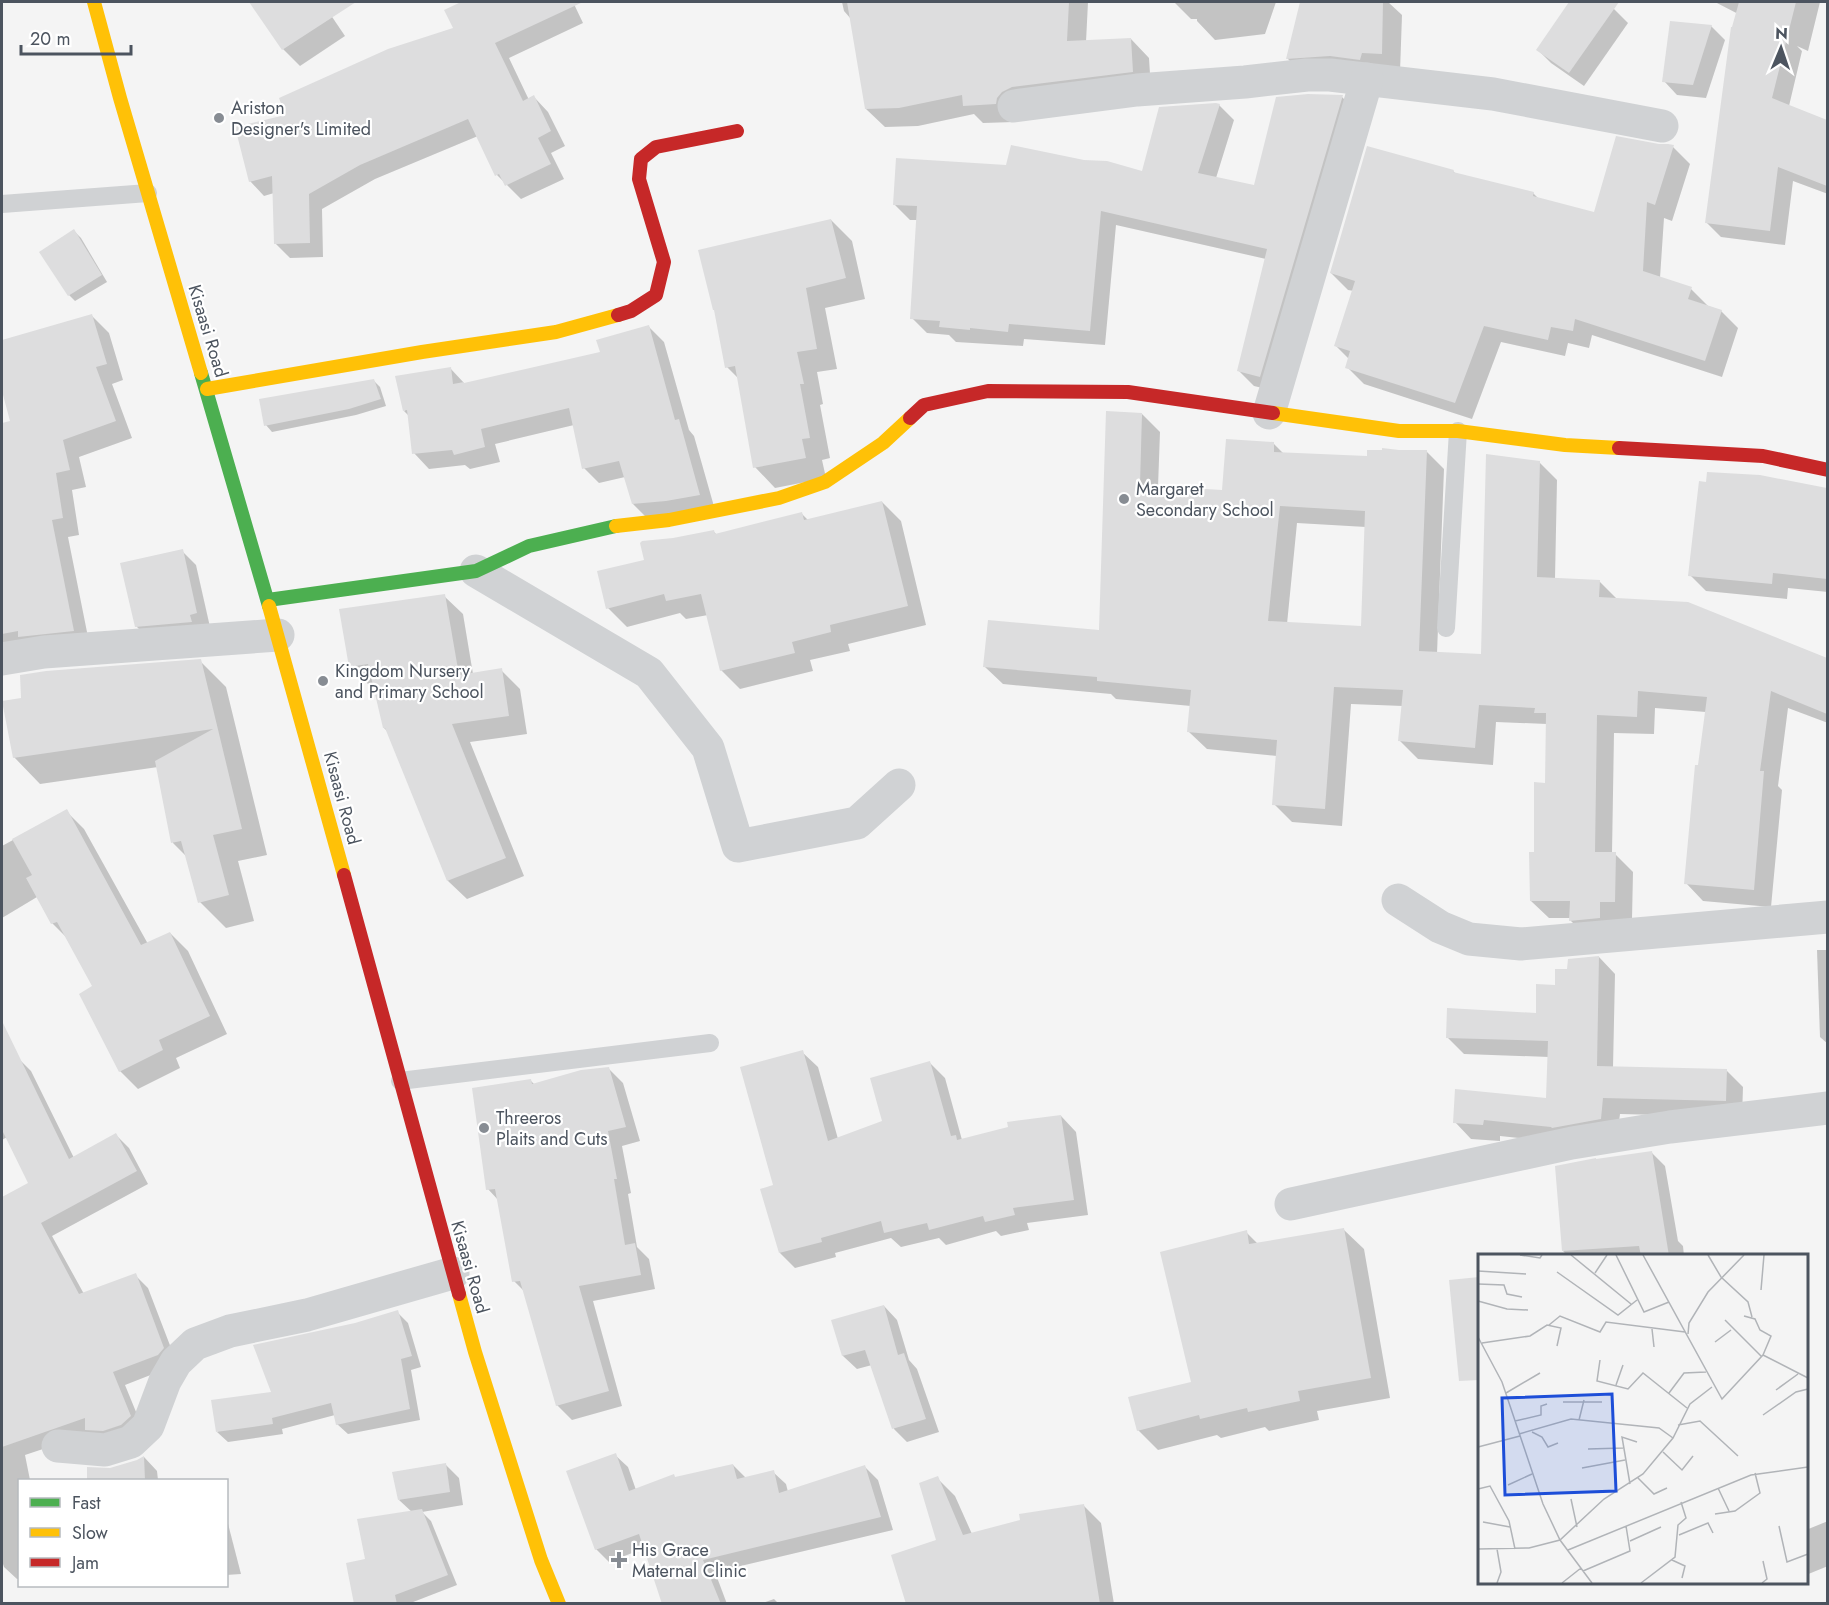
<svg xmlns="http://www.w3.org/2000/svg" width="1829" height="1605" viewBox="0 0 1829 1605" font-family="Jost,sans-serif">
	<rect width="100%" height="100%" fill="#f4f4f4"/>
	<g fill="#0003" fill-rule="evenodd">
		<path d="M250 2H322L345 36 300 66 283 49Z"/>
		<path d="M465 2H573L583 23 509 58 529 100 534 97 548 112 565 146 551 153 564 179 521 199 497 175 478 136 375 179 322 209 323 257 290 258 275 243 274 193 264 196 250 181 287 116 455 29 446 10Z"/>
		<path d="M842 2H1088L1086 42 1131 39 1149 58 1151 90 1015 117 1014 122 983 123 974 114 918 126 885 127 866 109 851 19 844 11Z"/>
		<path d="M1174 2H1276L1265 34 1215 40 1197 21V19H1191Z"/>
		<path d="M1302 2H1388L1402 15 1400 72 1305 76 1287 58Z"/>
		<path d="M1571 2H1603L1614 9 1628 23 1584 86 1551 63 1538 50Z"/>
		<path d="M1715 2H1820L1808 51 1797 46 1802 51 1789 106 1828 121V194L1793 181 1785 245 1721 237 1706 222 1777 34Z"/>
		<path d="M1711 26 1725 40 1706 98 1677 95 1664 81Z"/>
		<path d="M1342 97 1357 112 1275 391 1254 386 1239 371 1266 259 1116 225 1105 345 1024 339 1023 346 956 342 949 335 927 333 912 318 918 220H910L895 205 1143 173 1219 105 1234 120 1216 178 1255 187Z"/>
		<path d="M1673 147 1690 164 1672 221 1664 218 1660 278 1691 289 1708 306 1721 311 1738 328 1722 377 1592 335 1589 348 1568 343 1565 356 1501 342 1472 419 1364 384 1347 367 1349 359 1336 346 1354 291 1348 290 1331 273 1453 171 1456 174 1533 193 1539 199 1595 214Z"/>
		<path d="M831 220 852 241 865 299 825 308 837 369 817 372 823 404 820 405 830 458 822 460 826 478 775 488 755 467 739 379 727 367Z"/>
		<path d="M74 231 81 238 107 282 75 301 69 295Z"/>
		<path d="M92 316 109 333 123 380 112 384 132 438 79 457 86 487 72 490 79 535 68 537 90 647 2 642V424L12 422 2 386V342Z"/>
		<path d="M649 327 664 342 689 430 694 436 715 510 648 519 633 504 625 477 599 483 584 468 574 425 495 444 500 462 470 469 465 465 429 469 414 453 409 416 404 411 450 368 465 384 601 353Z"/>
		<path d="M374 381 380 387 386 406 356 415 272 432 266 425Z"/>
		<path d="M1142 414 1160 432 1158 487 1224 491 1274 444 1284 454 1368 458 1399 451H1426L1444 469 1437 654 1483 656 1539 462 1557 480 1555 579 1599 581 1618 600 1688 604 1828 659V723L1788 708 1778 786 1782 790 1771 907 1703 901 1686 883 1706 712 1655 708 1654 734 1614 733 1612 854H1615L1633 872 1632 919H1618L1617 936 1588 938 1570 920 1571 918H1549L1531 901 1535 853 1546 784 1547 724 1496 722 1493 765 1418 759 1400 741 1403 706 1351 704 1342 826 1292 822 1274 804 1277 756 1207 749 1189 732 1191 706 1116 699 1111 694 1003 684 985 667 1100 632ZM1297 523 1366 527 1362 628 1287 624Z"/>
		<path d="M1824 490H1828V592L1788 588 1787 599 1706 591 1690 575Z"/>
		<path d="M882 502 901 521 926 625 848 644 850 651 810 660 813 671 740 689 721 670 708 615 686 619 680 613 627 627 608 608 646 561 714 532 717 535 802 514 808 520Z"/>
		<path d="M182 551 196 565 210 627 150 640 136 626Z"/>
		<path d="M444 596 463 614 473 674 501 670 520 689 527 734 470 742 524 876 467 899 448 881 388 732 384 728 374 684 369 685 351 667Z"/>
		<path d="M200 661 226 687 267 855 238 861 254 921 226 928 200 902 187 857 173 843 158 767 40 784 14 757Z"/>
		<path d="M66 811 84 829 148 944 170 933 188 951 227 1034 176 1058 180 1068 138 1089 120 1071 94 987 68 939 52 923 37 897 2 918V846Z"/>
		<path d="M1817 950H1828V1044L1820 1037Z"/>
		<path d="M1599 957 1615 974 1613 1068 1726 1070 1743 1087 1742 1117 1620 1114 1617 1136 1568 1143 1500 1136V1141L1471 1139 1455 1122 1547 1099 1549 1057 1464 1054 1447 1037 1537 1014 1556 986 1569 971Z"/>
		<path d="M802 1052 818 1067 838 1139 884 1122 930 1063 945 1078 962 1140 1061 1116 1076 1132 1088 1215 1027 1223 1029 1230 1001 1236 996 1231 946 1245 939 1238 901 1247 891 1238 835 1253 836 1257 795 1268 780 1253 775 1186Z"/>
		<path d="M18 1058 31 1071 74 1158 116 1135 129 1148 148 1184 52 1236 84 1294 135 1275 148 1288 176 1361 171 1367 125 1385 143 1429 134 1438 91 1433 25 1455 30 1480H20V1578L17 1579 4 1567 2 1561V1304L29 1288 2 1236V1199L30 1184 7 1137 2 1140V1066Z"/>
		<path d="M608 1068 623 1083 640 1141 622 1146 631 1193 628 1194 637 1247 649 1259 655 1289 593 1301 622 1406 572 1420 557 1405 526 1293 514 1281 499 1201 488 1189 531 1081 535 1085Z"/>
		<path d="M1652 1153 1665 1166 1678 1241 1683 1246 1684 1256H1568L1563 1251Z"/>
		<path d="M1344 1230 1364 1249 1390 1398 1317 1411 1319 1420 1269 1431 1265 1427 1221 1438 1217 1435 1158 1450 1138 1430 1193 1383 1246 1232 1258 1244Z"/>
		<path d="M1480 1278V1345L1469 1346 1450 1281Z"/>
		<path d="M884 1306 897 1320 909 1360 917 1369 939 1432 907 1442 894 1429 872 1365 857 1369 843 1356 833 1321Z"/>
		<path d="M397 1312 408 1323 421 1367 411 1370 420 1420 348 1434 337 1424 335 1415 282 1429 283 1434 228 1442 217 1432 273 1393 356 1325Z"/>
		<path d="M615 1455 628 1467 636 1490 733 1465 746 1478 773 1472 786 1484 788 1492 865 1467 878 1480 893 1530 715 1572 727 1604H664L645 1548 609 1562 596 1549Z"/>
		<path d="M144 1457 157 1471 158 1480H89L88 1469 110 1470 137 1461Z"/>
		<path d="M445 1464 459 1478 463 1505 422 1512 431 1521 457 1585 408 1604H356L367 1561 412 1512 399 1500Z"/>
		<path d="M937 1478 955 1496 972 1534 1083 1505 1101 1523 1114 1604H908L938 1540Z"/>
		<path d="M226 1516 241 1574 226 1575Z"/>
		<path d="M1828 1521V1566L1806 1575V1530Z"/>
		<path d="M774 1599 779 1604H760Z"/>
	</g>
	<g fill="#ddddde" fill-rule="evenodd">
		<path d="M249 2H356L282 50Z"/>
		<path d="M461 2H583L495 43 523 101 534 95 551 131 538 138 551 164 505 186 499 174 495 176 468 119 360 165 309 194 310 243 274 244 272 176 249 182 235 127 285 115 279 98 388 49 453 28 444 10Z"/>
		<path d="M847 2H1069L1067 41 1131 38 1133 72 1012 87 1002 92 997 98 996 104 963 106 962 95 899 108 865 109Z"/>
		<path d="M1300 2H1383L1382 54 1362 53 1360 60 1330 56 1286 59Z"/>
		<path d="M1569 2H1619L1569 73 1536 50Z"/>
		<path d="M1739 2H1796L1772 98 1827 120V186L1778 167 1770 231 1705 223 1731 27H1732Z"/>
		<path d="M1670 21 1712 25 1693 85 1662 82Z"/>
		<path d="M1308 94 1343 95 1260 377 1237 371 1267 249 1101 211 1090 331 1009 324 1008 332 970 328V330L939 327 940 321 910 319 917 206 893 205 896 158 1006 165 1011 145 1084 160 1107 161 1142 171 1159 107 1216 103 1220 104 1198 173 1254 185 1276 97Z"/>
		<path d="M1616 136 1659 144H1668L1674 145 1655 205 1647 202 1643 271 1692 287 1688 299 1722 310 1705 361 1575 319 1573 331 1551 327 1548 340 1484 326 1455 403 1345 368 1350 351 1334 346 1355 281 1330 273 1367 146 1454 170 1453 172 1534 192 1533 196 1594 212Z"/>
		<path d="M831 219 846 278 806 288 817 349 797 352 804 384H800L810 438 802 439 806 458 753 468 735 366 725 368 714 310H713L698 250Z"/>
		<path d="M74 229 102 275 68 296 39 252Z"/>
		<path d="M92 314 107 364 96 367 116 421 63 440 70 470 56 473 63 518 52 520 74 631 18 637V631L2 634V423L10 421 2 391V340Z"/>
		<path d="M649 325 675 420 679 419 700 495 666 501 632 504 619 461 582 469 569 408 481 429 485 447 454 455 452 450 412 454 407 410 403 411 395 376 451 367 453 384 464 382V383L600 352 596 340Z"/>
		<path d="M374 379 381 399 349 409 264 426 259 399Z"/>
		<path d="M1106 411 1142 413 1140 485 1222 490 1226 439 1274 442V452L1367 456V450H1382V448L1399 450H1427L1419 651 1481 654 1486 454 1540 461 1537 577 1600 580 1599 597 1688 602 1827 658V714L1771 691 1760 771H1764L1754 890 1684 884 1695 765H1698L1707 697 1638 691 1637 717 1597 715 1595 852H1616L1615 902H1600V918L1569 921 1570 901H1530L1529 852H1534V782L1545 783 1546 713H1534L1535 708 1479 705 1475 748 1398 741 1403 690 1334 687 1325 809 1272 805 1277 740 1187 732 1191 690 1097 681V677L983 667 988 620 1099 630ZM1280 506 1365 511 1361 626 1268 621Z"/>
		<path d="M1707 472 1760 475 1827 488V579L1773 573 1772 584 1688 576 1699 481 1706 482Z"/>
		<path d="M882 501 908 606 830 625 831 632 792 642 795 653 720 671 701 594 666 601 664 594 606 609 597 571 644 560 640 543 642 541 673 538 714 530 715 534 802 512 804 520Z"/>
		<path d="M183 549 197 613 190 615 192 622 135 627 120 563Z"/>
		<path d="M445 594 459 675 502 668 509 716 452 724 506 858 447 881 385 728H383L368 664 349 667 339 609Z"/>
		<path d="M201 659 242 829 213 835 229 895 198 903 181 841 171 843 155 761 213 729 13 758 2 701 21 698 20 675 46 671Z"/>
		<path d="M67 809 141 945 170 932 210 1016 159 1040 163 1050 119 1072 79 994 92 986 57 922 51 924 26 878 32 875 12 839Z"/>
		<path d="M1599 956 1597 1066 1727 1069 1726 1101 1603 1098 1601 1119 1552 1128 1551 1127 1484 1120 1483 1125 1453 1123 1455 1089 1546 1098 1548 1041 1446 1038 1447 1008 1536 1013V984L1555 985V969H1567L1568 959Z"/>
		<path d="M2 1021 69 1159 116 1133 137 1171 41 1223 79 1294 136 1273 164 1348 158 1355 113 1372 131 1416 121 1425 103 1431 85 1430V1418L2 1447V1197L28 1183 2 1130Z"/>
		<path d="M803 1050 828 1141 882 1121 870 1078 930 1061 951 1136 956 1135 957 1140 1008 1127 1007 1122 1061 1115 1074 1200 1013 1208 1015 1215 985 1222 983 1216 929 1230 927 1223 884 1233 881 1221 821 1238 822 1242 779 1253 760 1189 773 1185 740 1067Z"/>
		<path d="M609 1067 626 1127 608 1131 617 1179H614L625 1245 635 1243 641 1275 579 1286 609 1391 556 1406 520 1281 512 1282 495 1189 486 1190 472 1088 531 1079 532 1084 581 1070Z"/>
		<path d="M1652 1151 1669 1256H1641L1639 1246 1562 1251 1555 1166 1596 1158V1159Z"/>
		<path d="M1344 1228 1371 1378 1298 1391 1300 1401 1248 1412 1247 1408 1200 1419 1199 1415 1137 1431 1128 1397 1191 1382 1160 1252 1247 1230 1249 1244Z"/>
		<path d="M1479 1277V1380L1459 1381 1449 1280Z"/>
		<path d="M884 1305 898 1355 904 1353 926 1419 892 1429 865 1350 842 1356 831 1320Z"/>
		<path d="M398 1310 412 1356 401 1359 410 1409 336 1425 331 1403 272 1418 273 1424 216 1432 211 1400 271 1392 253 1345 355 1323Z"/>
		<path d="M616 1453 629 1491 674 1474 675 1477 733 1464 737 1479 774 1470 779 1493 865 1465 881 1517 703 1560 721 1604H662L639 1534 595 1550 566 1471Z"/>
		<path d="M144 1456 145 1480H87V1467L110 1468 137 1460Z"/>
		<path d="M446 1463 450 1492 398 1500 392 1472Z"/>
		<path d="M938 1476 963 1535 1020 1520 1019 1514 1084 1504 1100 1604H906L891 1555 936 1540 919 1483Z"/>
		<path d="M422 1509 448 1575 395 1595 397 1604H354L346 1563 365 1559 357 1519Z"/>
	</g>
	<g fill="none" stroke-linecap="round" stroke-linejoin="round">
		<g stroke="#d0d2d4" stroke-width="18">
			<path d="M2 204 148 193"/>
			<path d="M1446 628 1458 431"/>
			<path d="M400 1081 710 1043"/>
		</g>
		<g stroke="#d0d2d4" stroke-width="33">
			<path d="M1014 106 1137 90 1245 82 1307 75H1330L1493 94 1662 126"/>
			<path d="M1269 413 1367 79"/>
			<path d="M476 571 649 673 708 748 738 846 857 823 899 785"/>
			<path d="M2 659 44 652 278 635"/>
			<path d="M1398 900 1440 927 1469 939 1521 944 1828 917"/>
			<path d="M1291 1204 1572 1143 1670 1127 1828 1108"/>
			<path d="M58 1446 105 1450 131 1442 148 1426 165 1381 176 1362 195 1344 230 1331 307 1315 453 1273"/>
		</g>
		<g stroke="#4caf50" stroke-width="14">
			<path d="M201 373 269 606"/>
			<path d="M268 600 476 571 529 546 616 526"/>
		</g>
		<g stroke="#ffc107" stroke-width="14">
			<path d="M94 2 120 98 201 373"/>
			<path d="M207 389 422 352 556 332 618 315"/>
			<path d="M1273 413 1399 431H1458L1565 445 1619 448"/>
			<path d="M616 526 669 520 779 498 825 482 883 443 910 418"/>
			<path d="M269 606 344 875"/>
			<path d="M459 1294 475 1352 541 1560 559 1604"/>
		</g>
		<g stroke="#c62828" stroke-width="14">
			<path d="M618 315 631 311 656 295 664 262 639 179 641 159 656 147 737 131"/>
			<path d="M910 418 924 405 988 391 1128 392 1273 413"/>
			<path d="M1619 448 1763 456 1828 470"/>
			<path d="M344 875 459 1294"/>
		</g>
	</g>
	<g fill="#878c93" stroke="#fff" stroke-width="2">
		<circle cx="219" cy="118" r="6"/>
		<circle cx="1124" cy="499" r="6"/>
		<circle cx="323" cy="681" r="6"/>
		<circle cx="484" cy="1128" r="6"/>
		<path d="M616 1551h6v6h6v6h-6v6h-6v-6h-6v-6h6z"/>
	</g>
	<g text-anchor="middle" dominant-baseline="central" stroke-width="4.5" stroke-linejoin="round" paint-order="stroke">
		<g font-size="18" fill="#4c545f" stroke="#fff" text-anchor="start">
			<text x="231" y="108">Ariston<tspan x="231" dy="21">Designer's Limited</tspan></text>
			<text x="1136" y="489">Margaret<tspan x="1136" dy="21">Secondary School</tspan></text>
			<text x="335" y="671">Kingdom Nursery<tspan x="335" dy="21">and Primary School</tspan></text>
			<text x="496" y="1118">Threeros<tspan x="496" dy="21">Plaits and Cuts</tspan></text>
			<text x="632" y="1550">His Grace<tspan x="632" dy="21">Maternal Clinic</tspan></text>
		</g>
		<g font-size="18" fill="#4c545f" stroke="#fff">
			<text transform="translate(208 331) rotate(73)">Kisaasi Road</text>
			<text transform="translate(342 798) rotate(75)">Kisaasi Road</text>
			<text transform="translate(470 1267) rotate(74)">Kisaasi Road</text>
		</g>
	</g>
	<g transform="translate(1478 1254)">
		<rect width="330" height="330" fill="#f4f4f4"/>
		<path fill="none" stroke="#b1b4b8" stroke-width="1.5" d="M42 1 62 4 64 1M93 1 153 50M138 1 166 58 191 48M165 1 244 145 285 101 330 124M230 1 243 23 270 48 274 63M0 17 48 20M79 18 140 61 159 46M117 19 129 1M0 30 26 31 29 40 44 43M283 36 286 1M0 47 29 55 50 56M266 62 277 65 282 76 293 82 285 101M247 66 283 102M71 71 82 62 122 78 128 68 207 78M174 75 176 93M210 80 211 69 230 38 266 1M0 83 24 128 65 250 82 286 114 329M237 88 253 76M4 89 52 82 69 71 83 74 79 92M122 106 119 127 150 135 165 119 209 154M138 131 145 111M298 136 320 120M28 139 62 119M191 139 206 119 228 118M85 148H124M285 161 318 138 330 135M101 166 106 146M37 167 63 161V152L69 150M200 171 222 167 260 202M54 178 64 183 70 193 80 189M41 180 93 165 181 174 195 184M0 193 42 182M110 195 145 194M185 198 204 216 215 202M104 214 147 206M160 224 176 240 189 234M152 230 144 183 159 188M30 231 54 220M240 234 251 257M0 235 12 232 31 267 37 295M93 245 99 273M237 260 257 257 282 239 277 219M5 268 32 273M301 272 309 308 330 300M201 281 230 269 235 279M152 287 183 273M0 295 51 294 82 286 126 245 165 220 195 184 212 150 234 133M90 296 273 221 330 213M194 306 207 312 204 324M105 317 152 297 148 272M19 329 23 318 19 295M84 329 103 314M163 329 197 303 200 271 208 264 203 248M284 329 289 325 285 307"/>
		<path fill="#1d4ed8" fill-opacity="0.15" stroke="#1d4ed8" stroke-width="3" d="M134 140 138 237 27 241 24 144Z"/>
		<rect width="330" height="330" fill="none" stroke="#4c545f" stroke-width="3"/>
	</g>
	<rect width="1829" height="1605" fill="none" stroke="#4c545f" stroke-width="6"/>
	<rect x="18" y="1479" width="210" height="108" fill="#ffffff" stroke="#b7bbbf" stroke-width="1.5"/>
	<rect x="30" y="1498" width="30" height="9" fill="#4caf50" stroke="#b7bbbf" stroke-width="1.5"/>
	<text x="72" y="1509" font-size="18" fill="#4c545f">Fast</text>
	<rect x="30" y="1528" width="30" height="9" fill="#ffc107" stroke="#b7bbbf" stroke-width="1.5"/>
	<text x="72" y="1539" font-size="18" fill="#4c545f">Slow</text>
	<rect x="30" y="1558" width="30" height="9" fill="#c62828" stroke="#b7bbbf" stroke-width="1.5"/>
	<text x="72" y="1569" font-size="18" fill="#4c545f">Jam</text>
	<g transform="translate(1781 48) rotate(2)" stroke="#ffffff" stroke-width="4.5" paint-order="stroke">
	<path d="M0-4.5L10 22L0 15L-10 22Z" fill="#4c545f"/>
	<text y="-9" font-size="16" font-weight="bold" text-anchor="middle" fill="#4c545f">N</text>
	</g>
	<path d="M21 45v9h110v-9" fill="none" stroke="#4c545f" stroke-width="3"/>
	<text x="30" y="45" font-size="18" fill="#4c545f" stroke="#ffffff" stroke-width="4.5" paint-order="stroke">20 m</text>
</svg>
